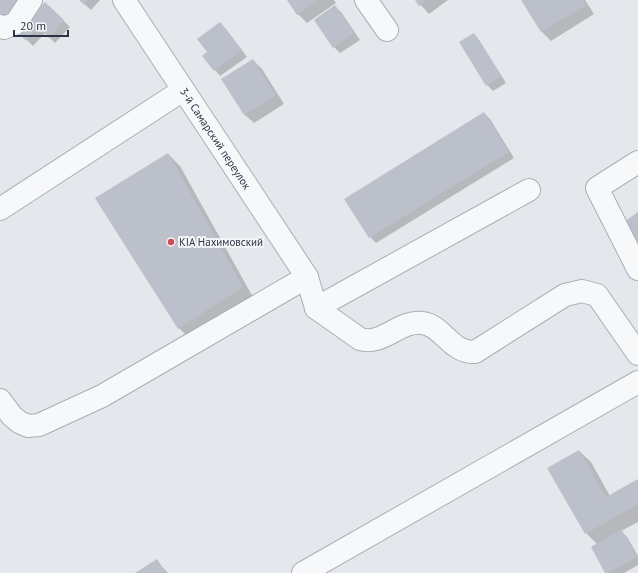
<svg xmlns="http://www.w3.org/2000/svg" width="638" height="573" viewBox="0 0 638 573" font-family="'PT Sans',sans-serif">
	<rect width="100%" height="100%" fill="#e4e7ec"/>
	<g fill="#0003">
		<path d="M80 0H100L91 10Z"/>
		<path d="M288 0H334L336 3 307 23 298 14Z"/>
		<path d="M416 0H448L429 14Z"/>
		<path d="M522 0H585L594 14 551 41 542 32Z"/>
		<path d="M45 3 70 27 55 43 45 33 33 46 18 31Z"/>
		<path d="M335 7 341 12 360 40 340 53 334 47Z"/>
		<path d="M220 23 226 29 247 57 220 76 215 70 209 53Z"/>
		<path d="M474 34 479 40 506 83 493 91 487 85Z"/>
		<path d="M253 60 262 69 284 104 254 123 245 115 223 79Z"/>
		<path d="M484 113 490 119 514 158 376 243 370 237Z"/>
		<path d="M168 154 180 166 254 299 190 339 179 328Z"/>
		<path d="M579 451 591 462 610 496 638 480V522L621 531 627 537 638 556V565L624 573H607L597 544 586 533Z"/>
		<path d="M157 561 168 573H137Z"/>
	</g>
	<g fill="#bbc0ca">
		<path d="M0 0H22L5 18 0 13Z"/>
		<path d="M79 0H88L84 5Z"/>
		<path d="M287 0H318L297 15Z"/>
		<path d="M415 0H427L419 6Z"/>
		<path d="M521 0H583L586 5 541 32Z"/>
		<path d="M45 2 64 20 49 38 38 27 26 41 17 31Z"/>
		<path d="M335 5 354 33 333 48 314 20Z"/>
		<path d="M220 22 242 50 214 71 202 56 207 52 197 39Z"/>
		<path d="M474 33 501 76 486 86 459 42Z"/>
		<path d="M253 59 276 95 244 115 221 79Z"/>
		<path d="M484 112 509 152 369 238 344 199Z"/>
		<path d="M168 153 243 287 178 329 95 198Z"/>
		<path d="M638 212V249L621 224Z"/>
		<path d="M579 450 606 497 638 479V504L585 534 547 468Z"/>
		<path d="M621 529 637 557 608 573H605L591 547Z"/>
		<path d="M157 559 166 573H135Z"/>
	</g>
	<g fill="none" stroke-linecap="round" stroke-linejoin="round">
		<defs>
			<g id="minor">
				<path id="s1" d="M124 0 307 277 316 308 529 190"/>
				<path d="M366 0 387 30"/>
				<path d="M0 26 4 28 16 23 31 0"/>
				<path d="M638 162 597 188 638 269"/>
				<path d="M0 209 183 90"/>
				<path d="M316 308 360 339C383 346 399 320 422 323 443 325 450 353 475 352L565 295 582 291 597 295 638 354"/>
				<path d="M0 400 12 416 19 422 28 426 39 425 102 396 307 277"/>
				<path d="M303 573 638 382"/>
			</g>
		</defs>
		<use href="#minor" stroke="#a9aeb7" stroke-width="24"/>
		<use href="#minor" stroke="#f7f8fa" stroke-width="22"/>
	</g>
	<circle fill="#d1495b" stroke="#f4f6f9" stroke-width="1.5" cx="171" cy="242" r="4"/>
	<g text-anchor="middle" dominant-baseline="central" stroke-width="4" stroke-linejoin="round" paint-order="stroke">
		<g font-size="11" fill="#2b3445" stroke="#f4f6f9">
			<text stroke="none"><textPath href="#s1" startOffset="166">3-й Самарский переулок</textPath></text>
		</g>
		<g font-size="11" fill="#2b3445" stroke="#f4f6f9" text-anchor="start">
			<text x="179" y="242">KIA Нахимовский</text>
		</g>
	</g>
	<path d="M14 30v6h54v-6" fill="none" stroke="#2b3445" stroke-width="2"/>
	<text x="20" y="30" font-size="12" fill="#2b3445" stroke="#f4f6f9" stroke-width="3" paint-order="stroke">20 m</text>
</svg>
